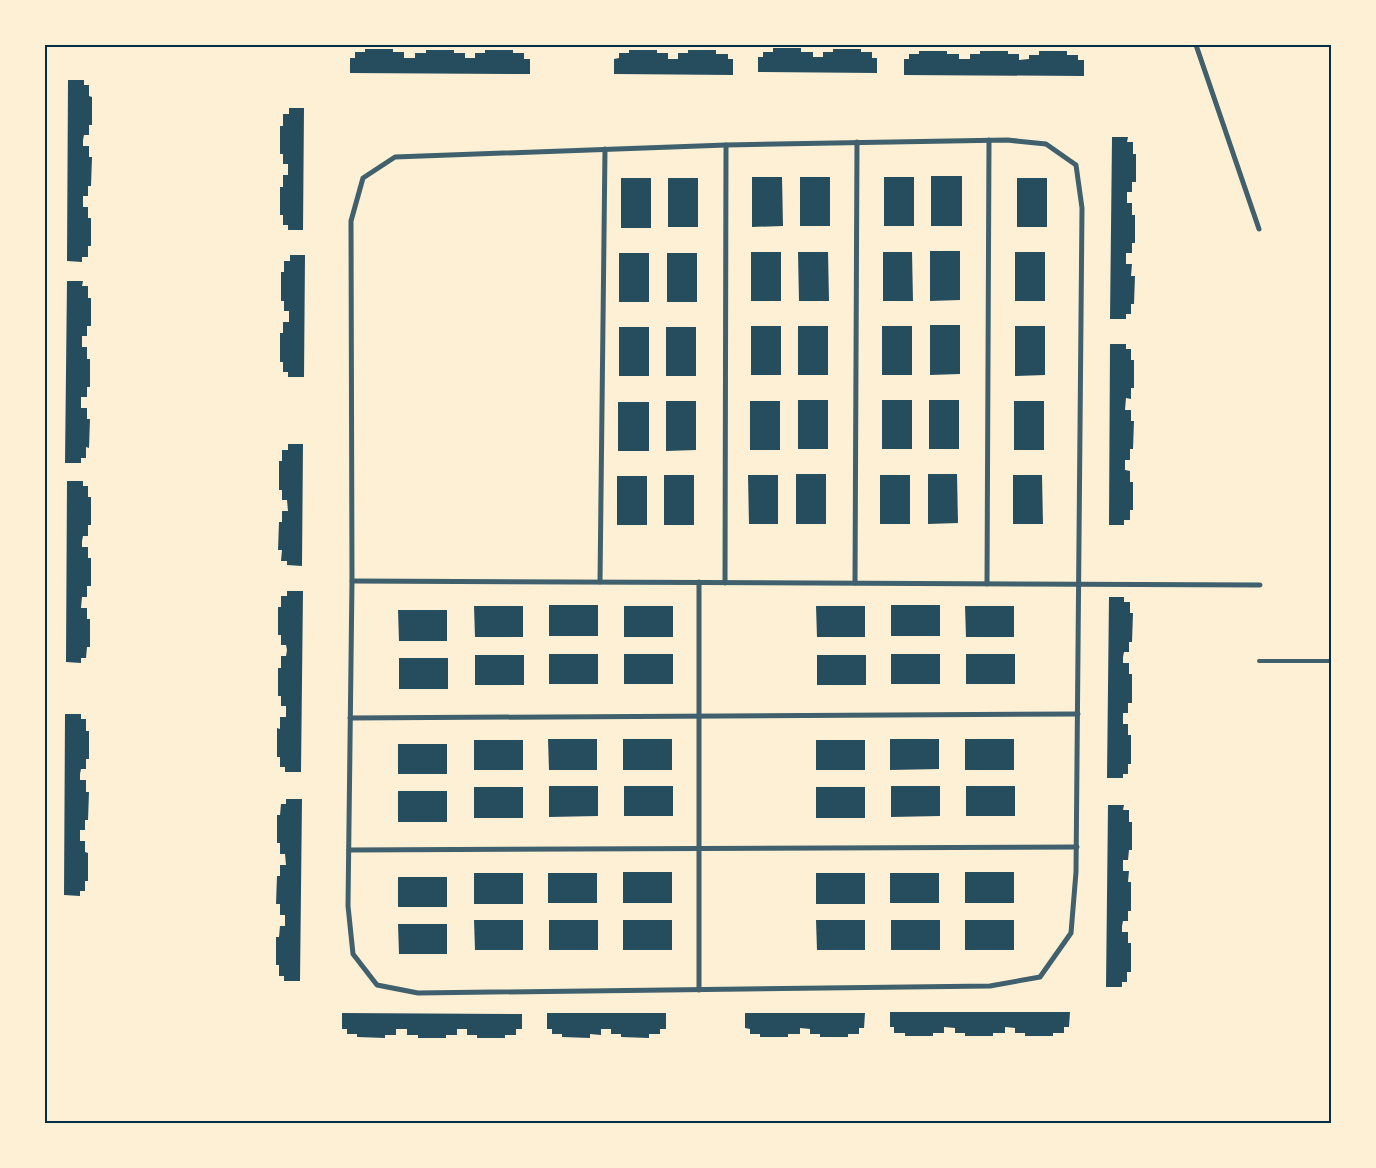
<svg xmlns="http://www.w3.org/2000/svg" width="1376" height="1168" viewBox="0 0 1376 1168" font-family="'PT Serif',serif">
	<rect width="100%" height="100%" fill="#fdf0d5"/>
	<g fill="#264d5e">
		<path d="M773 48H801V52H813V57H823V52H833V49H861V52H872V58H877V73L758 72V57H763V52H773Z"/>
		<path d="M365 49H393V52H404V58H415V53H426V50H454V53H465V58H475V53H485V50H513V53H524V59H530V74L350 73V58H355V52H365Z"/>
		<path d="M629 50H657V53H668V59H678V53H688V50H716V54H728V59H733V75L614 74V59L619 58V53H629Z"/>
		<path d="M919 51H947V54H959V59H970V54H980V51H1008V54H1019V60L1029 59V55H1039V51H1067V55H1078V60H1084V76L904 75V59H909V54H919Z"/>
		<path d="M68 80H84V85H89V96L92 97V125H89V135H84L83 140V146H89V157H92L91 186H88V196H83V207H88V218H91V246H88V257H82V262L67 261Z"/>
		<path d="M289 108H304L303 230H288V225H283V215H280V187H283V175H288V164H283V154H280V126H283V114H289Z"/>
		<path d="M1112 137H1128L1127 142H1133V154H1136V182H1132V192H1127V203H1132V215H1135V243H1132V253H1126V264H1132L1131 276H1135L1134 304H1131V314H1126V319H1110Z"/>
		<rect x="931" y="176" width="31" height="50"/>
		<path d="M752 177H782L783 226 752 227Z"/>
		<rect x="800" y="177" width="30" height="49"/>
		<rect x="884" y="177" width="30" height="49"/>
		<rect x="621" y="178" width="30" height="50"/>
		<rect x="668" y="178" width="30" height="49"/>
		<rect x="1017" y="178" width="30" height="49"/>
		<path d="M930 251H960V300L930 301Z"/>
		<rect x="751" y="252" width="30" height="49"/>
		<path d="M798 252H828L829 301H799Z"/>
		<path d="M883 252H912L913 301H883Z"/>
		<rect x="1015" y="252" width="30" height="49"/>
		<rect x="619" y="253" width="30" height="49"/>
		<rect x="667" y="253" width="30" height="49"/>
		<path d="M290 255H305L304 377H288V372H283V362H280V333H283V322H289V311H284V301H281V272H284V261H290Z"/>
		<path d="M67 281H83L82 286H88V298H91V326H87V336H82V347H87V359H90V387H87V397H81V408H87V419H90L89 448 86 447V458H81V463H65Z"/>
		<path d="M930 325H960V374L930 375Z"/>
		<rect x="751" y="326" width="30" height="49"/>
		<rect x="798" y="326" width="30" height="49"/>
		<rect x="882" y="326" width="30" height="49"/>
		<path d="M1015 326H1045V375L1015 376Z"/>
		<rect x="619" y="327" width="30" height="49"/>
		<rect x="666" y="327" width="30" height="49"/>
		<path d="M1110 344H1126V349H1131V360H1134V388H1131V399L1126 398 1125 410H1131V421H1134L1133 449H1130V460H1125V470L1130 471V482H1133V510H1130V520H1124V525H1109Z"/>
		<rect x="798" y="400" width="30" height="49"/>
		<rect x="882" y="400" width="30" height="49"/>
		<rect x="929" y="400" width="30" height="49"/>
		<path d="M666 401H696V450L666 451Z"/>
		<rect x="750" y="401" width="30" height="49"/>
		<rect x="1014" y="401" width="30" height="49"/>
		<rect x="618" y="402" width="31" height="49"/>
		<path d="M288 444H303L302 566 287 565V561H281L282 550H278L279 522H282V511H288L287 500H282V490H279V461H282V450H288Z"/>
		<rect x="796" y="474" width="30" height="50"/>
		<path d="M928 474H957L958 523 928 524Z"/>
		<rect x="664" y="475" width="30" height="50"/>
		<path d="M748 475H778V524H749Z"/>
		<rect x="880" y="475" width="30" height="49"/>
		<path d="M1013 475H1042L1043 524H1013Z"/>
		<rect x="617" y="476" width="30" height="49"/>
		<path d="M67 481H83V486H88V497H91V525H88V536H83L82 541V547H88V558H91V586H87V597H82L81 608H87V619H90V647H87L86 658H81V663L66 662Z"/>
		<path d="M287 591H303L301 772H285V767H280V757H277V728L280 729V717H286V706H281V696H278V668H281V656H286L287 650 286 645H281V635H278V607H281V596H287Z"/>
		<path d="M1109 597H1124V602H1130V613H1133L1132 642H1129V652H1124L1123 657V663H1129V674H1132V703H1128V713H1123V724H1128V735H1131V764H1128V774H1123V778H1107Z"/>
		<rect x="549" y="605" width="49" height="31"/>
		<rect x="891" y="605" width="49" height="31"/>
		<path d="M474 606H523V637H475Z"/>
		<rect x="624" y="606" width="49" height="31"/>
		<path d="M816 606H865V637H817Z"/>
		<path d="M965 606H1014V637H966Z"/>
		<path d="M398 610H447V641H399Z"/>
		<rect x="549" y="654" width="49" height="30"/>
		<rect x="624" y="654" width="49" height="30"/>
		<rect x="891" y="654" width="49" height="30"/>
		<rect x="966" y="654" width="49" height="30"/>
		<rect x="475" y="655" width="49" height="30"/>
		<rect x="817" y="655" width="49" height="30"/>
		<rect x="399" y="658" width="49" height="31"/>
		<path d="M65 714H81V719H86V731H89V759H86V769H81L80 774V780H86V792H89L88 820H85V830H80V841H85V852L88 853V881H85V891H80V896L64 895Z"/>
		<path d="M548 739H597V770H549Z"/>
		<rect x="623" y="739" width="49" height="31"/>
		<path d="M890 739H939V769L890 770Z"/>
		<rect x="965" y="739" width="49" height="31"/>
		<rect x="474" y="740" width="49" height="30"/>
		<rect x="816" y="740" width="49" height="30"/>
		<rect x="398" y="744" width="49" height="30"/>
		<path d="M549 786H598V816L549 817Z"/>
		<rect x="624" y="786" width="49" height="30"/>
		<path d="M891 786H940V816L891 817Z"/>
		<rect x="966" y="786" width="49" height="30"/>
		<rect x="474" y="787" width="49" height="31"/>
		<rect x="816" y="787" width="49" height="31"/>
		<rect x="398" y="791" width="49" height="31"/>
		<path d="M286 799H302L300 981H284V976H279V965H276V937H279L280 926H285V915H280V904H276L277 876H280V865H286L285 854H280V843H277V815H280L281 804H286Z"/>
		<path d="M1108 805H1124L1123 810H1129V822H1132V850H1129L1128 860H1123V871H1129L1128 882H1131V911H1128V921H1123L1122 926V932H1128V943H1131V972H1127V982H1122V987H1106Z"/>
		<rect x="623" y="872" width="49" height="31"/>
		<rect x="965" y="872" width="49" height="31"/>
		<rect x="474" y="873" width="49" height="31"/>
		<rect x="548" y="873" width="49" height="30"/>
		<rect x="816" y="873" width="49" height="31"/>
		<rect x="890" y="873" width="49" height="30"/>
		<rect x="398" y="877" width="49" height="30"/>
		<path d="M474 920H523V950H475Z"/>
		<rect x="549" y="920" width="49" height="30"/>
		<rect x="623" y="920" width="49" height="30"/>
		<path d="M816 920H865V950H817Z"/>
		<rect x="891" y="920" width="49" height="30"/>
		<rect x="965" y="920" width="49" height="30"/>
		<path d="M398 924H447V954H399Z"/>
		<path d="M890 1012H1070L1069 1027H1064V1033H1053V1036H1025V1033H1015V1028L1005 1027V1033H993V1036H965V1033H955V1028L944 1027V1033H933V1036H905V1033H894V1027H890Z"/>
		<path d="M342 1013 522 1014V1029H516V1035H505V1038H477V1035H467V1029H457V1035H446V1038H418V1035H407V1029H396V1035H385V1038L357 1037V1034H347V1029H342Z"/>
		<path d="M547 1013H666V1029H660V1034H649V1038L621 1037V1034H611V1029H601V1035L590 1034V1038L562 1037V1034H552V1029H547Z"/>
		<path d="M745 1013H865L864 1028H859V1034H848V1037H820V1034H810V1029L800 1028V1034H788V1037H760V1034H750V1029L745 1028Z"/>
	</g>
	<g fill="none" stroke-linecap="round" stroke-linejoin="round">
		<path stroke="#3f606c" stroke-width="4" d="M1259 661H1331"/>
		<g stroke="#3f606c" stroke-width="5">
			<path d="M1196 45 1259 229"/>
			<path d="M1007 140 1046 144 1076 165 1082 208 1076 872 1071 933 1040 977 990 986 418 993 377 985 353 954 348 906 352 581 351 221 363 178 395 157 726 145Z"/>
			<path d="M352 581 1260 585"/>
			<path d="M600 582 605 149"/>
			<path d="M725 583 726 145"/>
			<path d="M855 583 857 142"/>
			<path d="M987 584 989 140"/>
			<path d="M350 718 1078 714"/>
			<path d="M349 850 1077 847"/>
			<path d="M699 990V582"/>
		</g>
	</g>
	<rect width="1376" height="1168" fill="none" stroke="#fdf0d5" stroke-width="92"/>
	<rect x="46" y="46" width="1284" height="1076" fill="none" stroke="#003049" stroke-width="2"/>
</svg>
